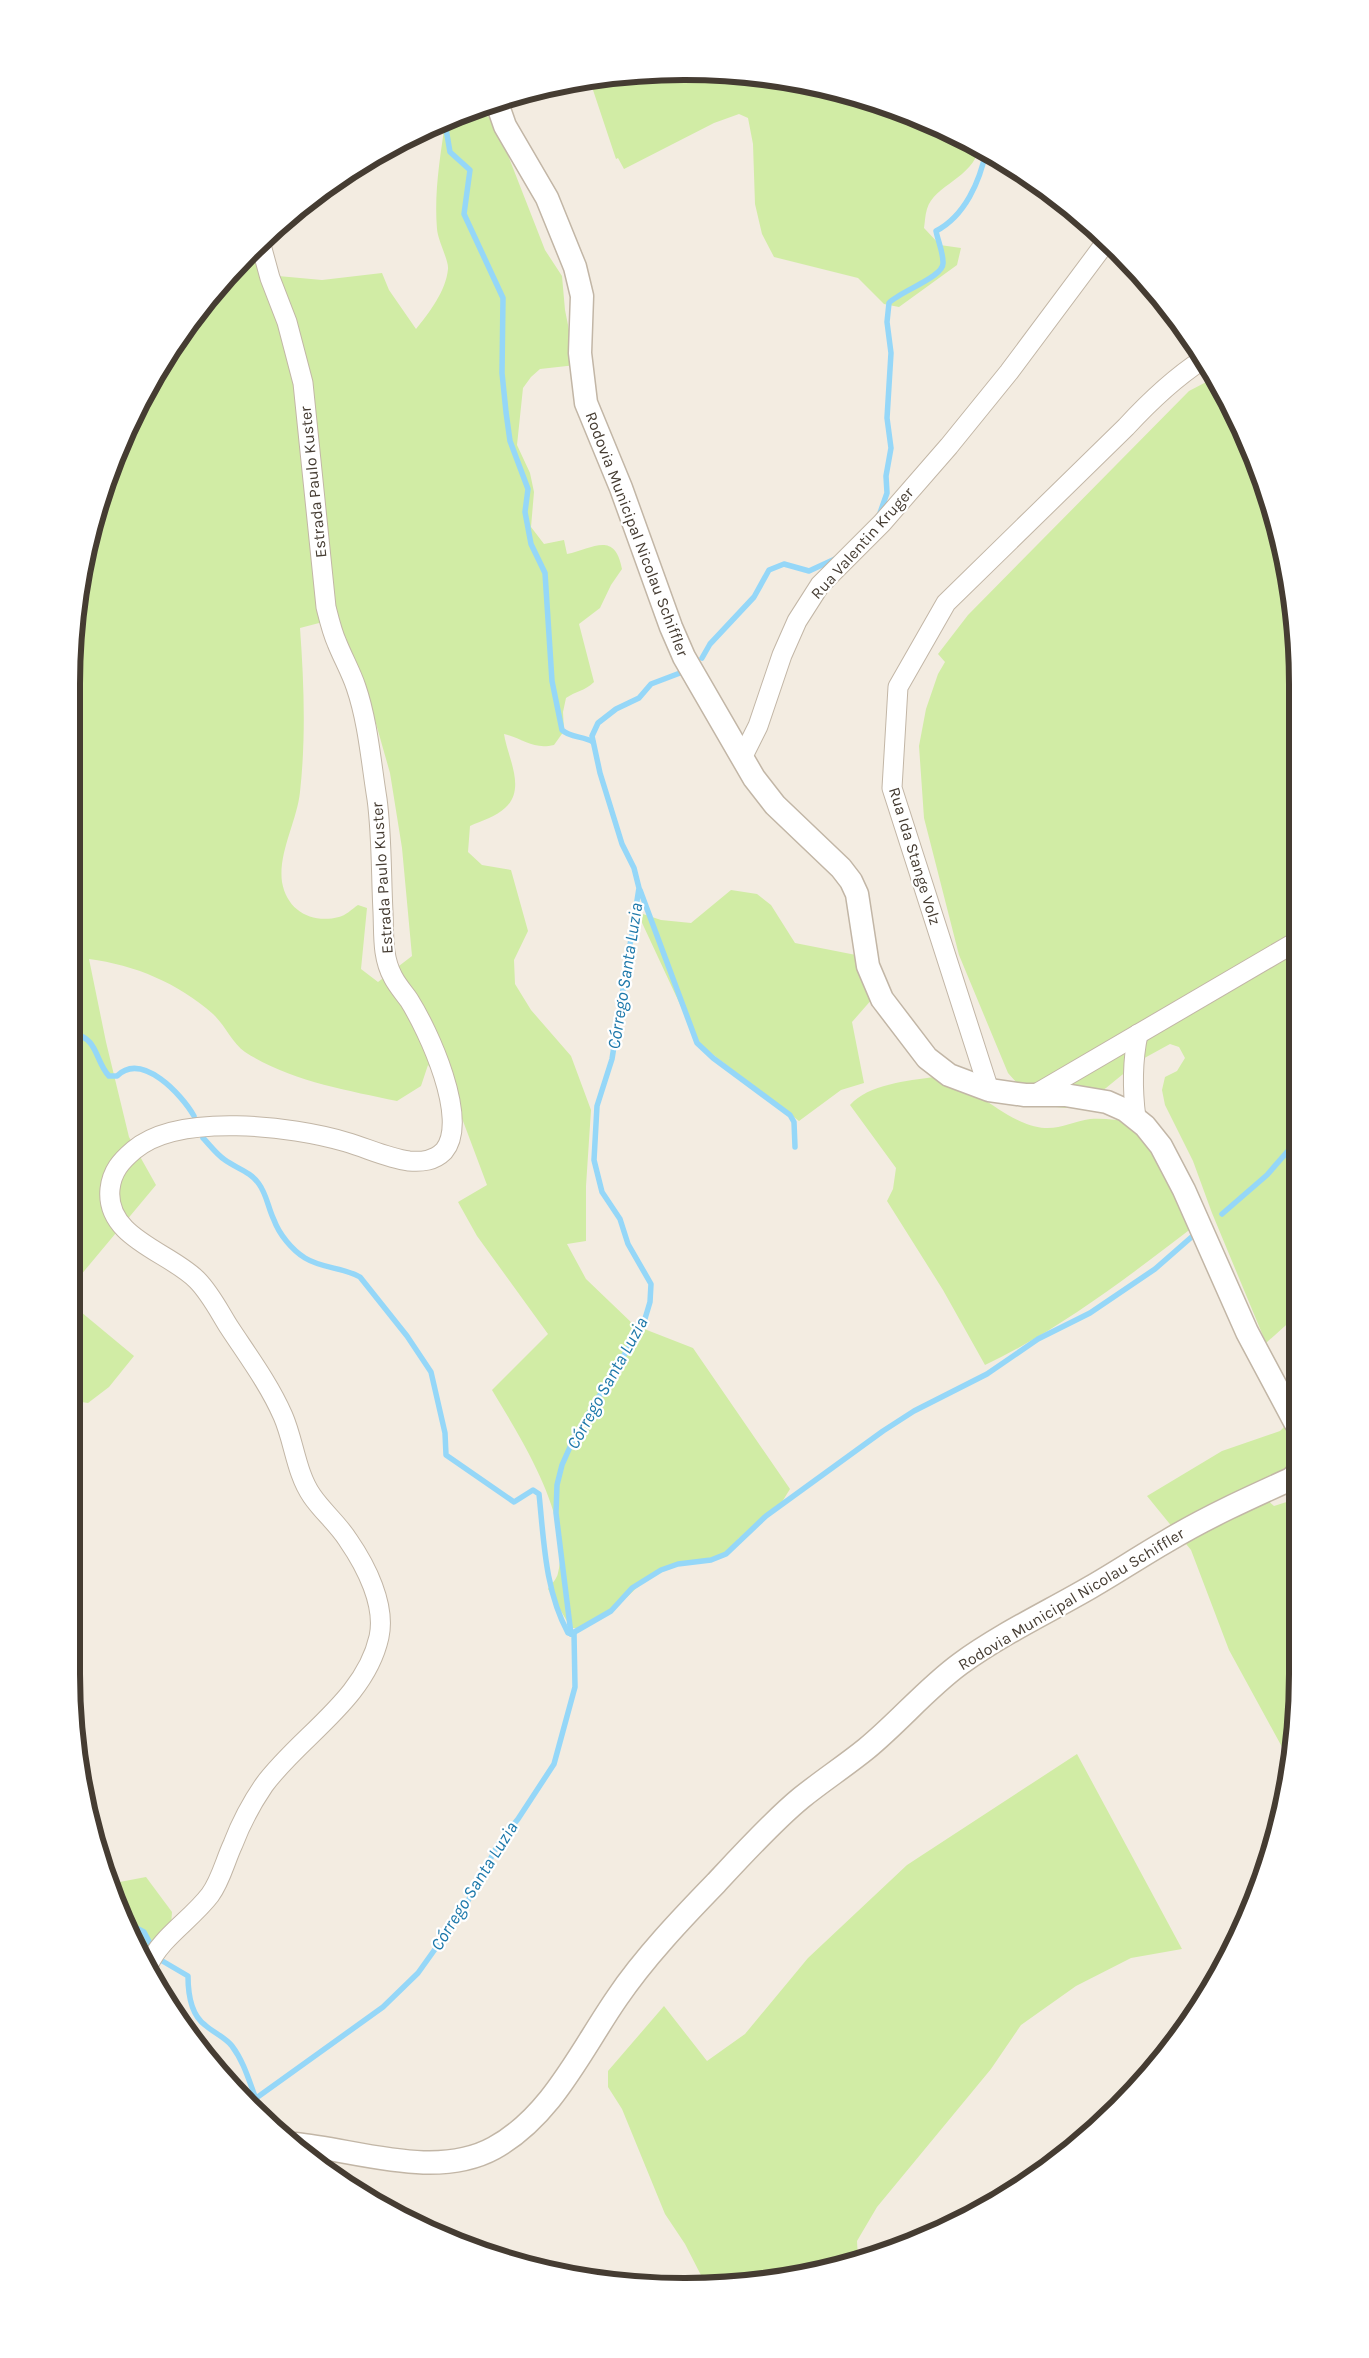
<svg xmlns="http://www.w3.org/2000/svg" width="1369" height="2358" viewBox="0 0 1369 2358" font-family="Karla,sans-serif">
	<rect width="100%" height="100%" fill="#f3ece1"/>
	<g fill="#d1eca5" fill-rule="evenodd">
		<path d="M645 73 765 77 882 104 979 148C973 178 934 185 927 209 925 215 925 222 924 228L940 245 961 248 957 265 899 307 884 304 858 278 774 257 762 234 755 204 753 144 748 118 739 114 714 123 624 169 618 158 616 159 590 81Z"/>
		<path d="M469 114 493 117 545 250 562 276 565 310 576 365 540 369 531 377 523 388 517 445 530 473 534 492 531 527 544 544 564 540 567 554C592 549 615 530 622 569L611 585 600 608 579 624 594 682C585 691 576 691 566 698L563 712 564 731 554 745C533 750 524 739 504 734 507 756 527 789 505 808 497 816 481 821 470 826L468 852 482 865 511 870 528 931 514 960 515 984 531 1010 571 1056 591 1110 586 1186V1241L567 1244 586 1279 634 1325 693 1348 790 1489 777 1510 756 1523 738 1539 732 1551 712 1558 675 1564 647 1578 627 1597 584 1628H571L548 1589C551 1584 557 1579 558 1573 572 1517 520 1437 492 1390L548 1334 477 1236 458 1202 487 1185 454 1097 428 1065 421 1086 397 1101C346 1090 290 1081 245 1052 232 1043 225 1025 213 1014 178 983 135 965 89 959L106 1042 129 1137 156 1185 75 1282 73 645 104 488 154 378 224 280 270 236V249L278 276 322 280 382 273 389 290 416 329C429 313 446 291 448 269 449 261 438 241 437 229 434 193 440 158 445 123ZM323 622 371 706 390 773 402 848 412 956 378 982 361 969 367 908 358 905C352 909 345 916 339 917 312 924 287 911 282 882 278 853 297 821 300 792 306 738 304 683 300 628Z"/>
		<path d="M1212 379 1265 487 1293 605 1295 1317 1266 1343 1212 1213 1193 1161 1165 1105 1162 1090 1165 1077 1177 1071 1185 1058 1179 1047 1170 1044 1139 1061 1106 1088 1086 1101 1065 1108 1047 1106 1034 1102 1008 1073 959 955 924 818 919 746 926 709 938 674 945 662 938 654 968 615 1189 391Z"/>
		<path d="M731 890 757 894 771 905 795 943 856 955 873 998 852 1022 864 1083 841 1090 799 1121 698 1043 637 912 661 920 691 923Z"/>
		<path d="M934 1077C949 1084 966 1089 980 1097 999 1109 1022 1127 1045 1128 1060 1129 1075 1121 1090 1119 1104 1118 1117 1120 1131 1122L1201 1221C1133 1273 1063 1328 985 1365L943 1290 887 1201 893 1189 896 1168 850 1105C869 1084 907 1081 934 1077Z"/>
		<path d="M75 1307 134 1356 109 1387 88 1403 75 1401Z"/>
		<path d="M1291 1420 1294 1437 1287 1475 1264 1497 1274 1506 1296 1499V1713L1288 1758 1229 1650 1191 1550 1147 1496 1222 1451 1280 1431Z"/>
		<path d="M1077 1754 1182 1949 1131 1958 1076 1986 1021 2025 991 2069 877 2207 857 2241 858 2259C809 2273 758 2287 706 2285L685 2244 665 2214 622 2109 608 2087V2071L664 2006 707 2061 745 2034 808 1958 907 1865Z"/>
		<path d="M146 1877 172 1912 170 1939 144 1960 135 1945 109 1884Z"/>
	</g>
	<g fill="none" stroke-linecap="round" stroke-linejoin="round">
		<g stroke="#95d7f8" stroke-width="5.5">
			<path d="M445 123 450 152 470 170 464 214 503 298 502 373 506 412 510 441 528 489 525 512 531 544 545 573 552 681 562 730C570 738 584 736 593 742"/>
			<path d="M880 513 887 493 886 476 891 448 887 418 891 353 887 322 889 303C900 291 945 277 943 262 943 252 938 241 936 231 965 216 980 181 986 151"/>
			<path d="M702 658 710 644 754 597 769 570 784 564 809 571 835 559"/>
			<path d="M640 890 697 1043 713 1058 790 1115 794 1122 795 1147"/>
			<path d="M74 1034C98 1038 95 1061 109 1076H117C142 1051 182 1095 194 1116"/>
			<path d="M203 1138C210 1145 216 1154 225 1160 236 1168 251 1172 259 1184 267 1195 268 1208 274 1220 279 1234 292 1250 305 1258 323 1269 343 1267 360 1277L407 1336 431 1372 445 1433 446 1455 514 1502 533 1490 539 1494C544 1542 545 1590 568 1633L571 1634"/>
			<path d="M1222 1214 1267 1175 1294 1144"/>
			<path d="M571 1634 556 1513 557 1485 562 1465 574 1438 644 1322 650 1302 651 1284 628 1244 620 1219 602 1192 594 1160 597 1106 612 1059 639 888 634 868 622 844 600 773 592 736 598 723 616 709 639 698 651 684 680 673"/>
			<path d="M571 1634 611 1611 632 1588 661 1570 678 1564 711 1560 726 1554 766 1516 883 1431 914 1411 987 1374 1038 1339 1090 1313 1155 1269 1195 1234"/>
			<path d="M125 1922 144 1932 152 1947"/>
			<path d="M159 1959 188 1976C188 1993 190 2014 205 2025 214 2033 225 2037 232 2046 244 2062 249 2081 256 2099"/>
			<path d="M248 2104 383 2007 418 1973 463 1910 500 1841 518 1819 554 1764 575 1687 574 1633"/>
		</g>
		<defs>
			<g id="minor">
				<path d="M742 758 758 726 782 655 797 621 820 585 882 523 949 446 1009 372 1106 242"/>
				<path d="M989 1090 892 788 898 687 946 603 1126 427C1150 401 1173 379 1202 360"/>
				<path d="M1034 1095 1294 943"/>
				<path d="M1136 1118C1132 1088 1132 1063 1138 1034"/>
				<path d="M148 1966C160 1938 191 1920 210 1895 221 1880 225 1861 233 1844 241 1823 251 1804 264 1785 300 1736 365 1700 379 1637 386 1605 366 1566 348 1540 338 1524 323 1512 312 1496 296 1473 294 1441 283 1416 269 1384 248 1356 229 1327 219 1311 210 1293 197 1280 170 1252 105 1238 110 1189 112 1171 121 1161 134 1150 179 1112 292 1126 346 1142 367 1148 387 1158 409 1161 422 1162 434 1161 444 1151 470 1120 428 1030 409 1000 404 993 397 985 393 977 382 957 384 935 383 912 381 875 382 836 377 799 371 762 368 722 356 687 351 672 343 658 337 643 332 632 329 619 326 607L303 383 287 322 270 278 261 245"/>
			</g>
			<g id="tertiary">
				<path d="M497 103 505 126 547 198 575 267 582 296 580 353 586 403 621 488 671 627 684 657 754 778 775 805 841 868 851 881 857 894 868 966 882 999 927 1058 949 1075 989 1090 1025 1095H1065L1107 1102 1125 1110 1145 1126 1161 1146 1184 1190 1247 1332 1295 1422"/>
				<path d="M295 2144C357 2150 436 2180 494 2148 552 2116 581 2050 617 1998 644 1958 682 1918 716 1883 741 1856 773 1821 801 1798 822 1781 845 1766 866 1749 899 1722 926 1689 960 1664 1001 1634 1048 1612 1091 1587 1117 1572 1141 1556 1167 1541 1207 1517 1249 1498 1291 1479L1296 1474"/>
			</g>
		</defs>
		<use href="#minor" stroke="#c2b6a6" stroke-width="21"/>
		<use href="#tertiary" stroke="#c2b6a6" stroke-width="25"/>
		<use href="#minor" stroke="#fff" stroke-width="19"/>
		<use href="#tertiary" stroke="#fff" stroke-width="22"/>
	</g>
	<g text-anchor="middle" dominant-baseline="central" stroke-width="4.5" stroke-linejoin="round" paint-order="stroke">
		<g font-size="16" fill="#453c32" stroke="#fff">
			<text transform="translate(313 482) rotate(-96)">Estrada Paulo Kuster</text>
			<text transform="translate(637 534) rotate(69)">Rodovia Municipal Nicolau Schiffler</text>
			<text transform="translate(862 543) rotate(-48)">Rua Valentin Kruger</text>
			<text transform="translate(915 856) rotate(73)">Rua Ida Stange Volz</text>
			<text transform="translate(382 878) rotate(-94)">Estrada Paulo Kuster</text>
			<text transform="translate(1071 1599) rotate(-31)">Rodovia Municipal Nicolau Schiffler</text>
		</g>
		<g font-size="18" font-style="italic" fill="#1e79aa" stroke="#fff">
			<text transform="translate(625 976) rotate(-81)">Córrego Santa Luzia</text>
			<text transform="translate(607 1383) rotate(-61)">Córrego Santa Luzia</text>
			<text transform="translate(474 1886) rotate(-58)">Córrego Santa Luzia</text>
		</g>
	</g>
	<path d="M0 0H1369V2358H0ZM684 80H685A604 604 0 0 1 1289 684V1674A604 604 0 0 1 685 2278H684A604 604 0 0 1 80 1674V684A604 604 0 0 1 684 80Z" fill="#fff" fill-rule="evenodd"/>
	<path fill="none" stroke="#453c32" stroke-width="6" d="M684 80H685A604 604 0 0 1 1289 684V1674A604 604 0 0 1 685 2278H684A604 604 0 0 1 80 1674V684A604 604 0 0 1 684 80Z"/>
</svg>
